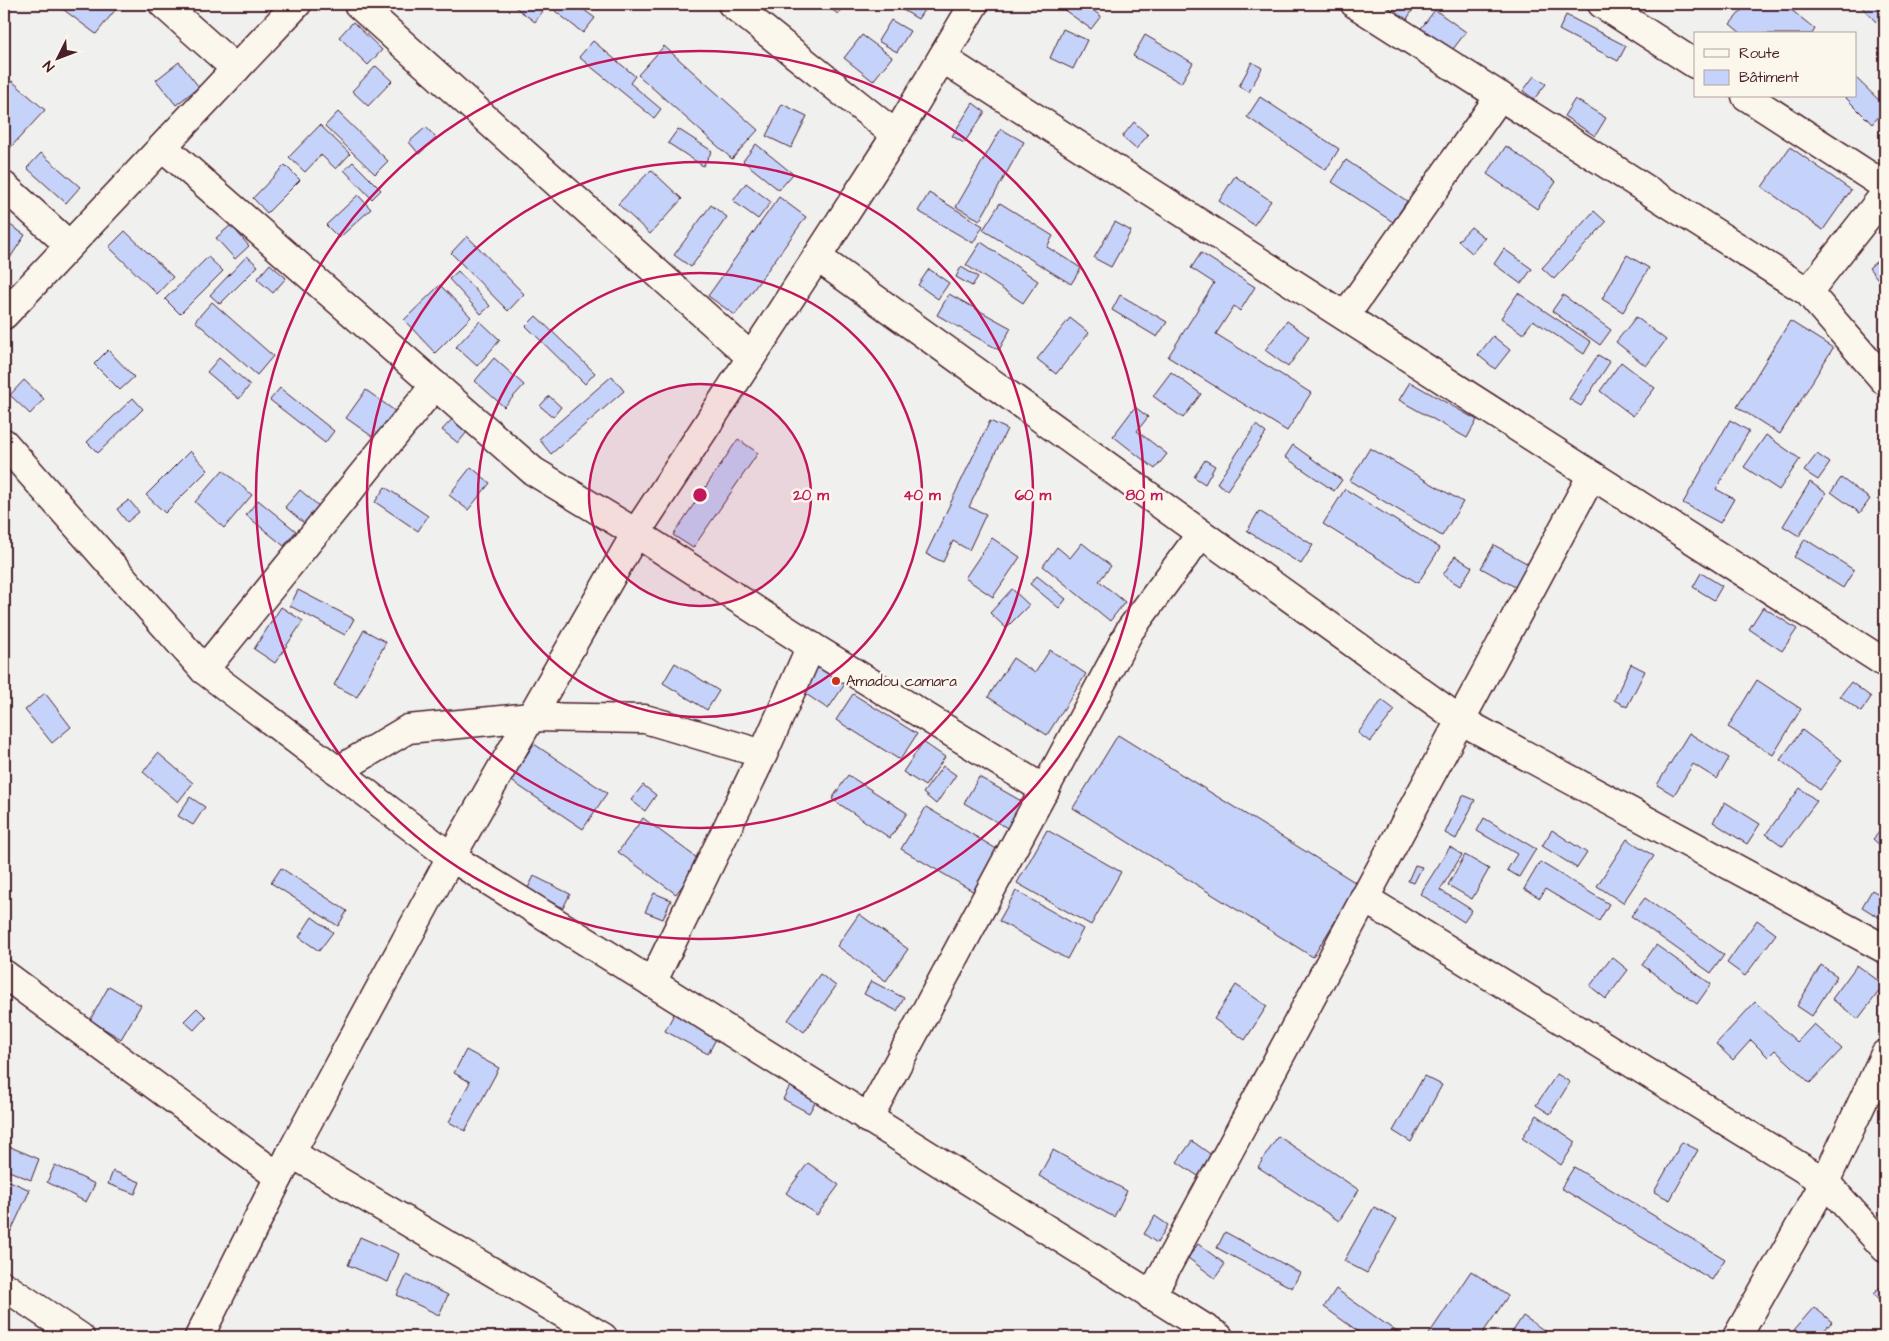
<svg xmlns="http://www.w3.org/2000/svg" width="1889" height="1341" viewBox="0 0 1889 1341" font-family="'Architects Daughter',sans-serif">
	<rect width="100%" height="100%" fill="#f0f0ef"/>
	<filter id="ink" filterUnits="userSpaceOnUse"><feTurbulence type="fractalNoise" baseFrequency=".02" numOctaves="2"/><feDisplacementMap in="SourceGraphic" scale="10" xChannelSelector="R" yChannelSelector="G"/><feConvolveMatrix kernelMatrix="1 2 1 2 8 2 1 2 1" color-interpolation-filters="sRGB"/></filter>
	<g filter="url(#ink)">
		<g fill="#c5d3fa" stroke="#4a1f2b">
			<path d="M56 4H120L96 34Z"/>
			<path d="M511 4H539L545 8 535 22Z"/>
			<path d="M560 4H576L595 18 583 33 555 11Z"/>
			<path d="M824 4H845L838 14Z"/>
			<path d="M893 4H928L918 19Z"/>
			<path d="M1056 4H1084L1101 16 1091 29Z"/>
			<path d="M1365 4H1416L1403 26Z"/>
			<path d="M1747 4H1784L1815 29 1812 34H1742L1730 24Z"/>
			<path d="M1859 4H1885V14L1876 22Z"/>
			<path d="M1435 10 1466 32 1450 53 1419 31Z"/>
			<path d="M1566 15 1626 46 1618 61 1559 30Z"/>
			<path d="M891 20 910 31 897 52 878 41Z"/>
			<path d="M353 22 382 50 368 65 339 37Z"/>
			<path d="M1063 29 1087 40 1073 69 1050 58Z"/>
			<path d="M862 35 892 57 873 81 844 58Z"/>
			<path d="M1145 35 1193 63 1181 83 1133 56Z"/>
			<path d="M593 41 635 76 630 83 661 109 654 118 579 57Z"/>
			<path d="M664 46 758 130 732 159 638 75Z"/>
			<path d="M179 62 199 87 176 105 156 80Z"/>
			<path d="M1252 62 1262 68 1249 92 1239 86Z"/>
			<path d="M376 66 392 81 368 106 352 91Z"/>
			<path d="M1534 76 1546 84 1534 99 1523 91Z"/>
			<path d="M1855 77 1885 106V110L1872 124 1844 96H1855Z"/>
			<path d="M12 81 45 110 10 148 4 143V90Z"/>
			<path d="M1260 97 1339 149 1326 170 1247 117Z"/>
			<path d="M1575 99 1606 118 1595 136 1564 116Z"/>
			<path d="M973 103 985 112 964 143 952 136Z"/>
			<path d="M782 104 807 116 791 148 766 136Z"/>
			<path d="M338 112 388 161 375 174 325 126Z"/>
			<path d="M1134 122 1148 135 1136 149 1122 137Z"/>
			<path d="M320 125 350 154 336 169 321 155 305 172 289 157Z"/>
			<path d="M426 127 436 138 419 154 409 142Z"/>
			<path d="M678 129 712 151 703 166 668 143Z"/>
			<path d="M1001 129 1024 142 980 220 956 207Z"/>
			<path d="M756 144 793 174 779 190 743 161Z"/>
			<path d="M1506 146 1556 182 1537 209 1487 174Z"/>
			<path d="M1790 147 1851 190 1823 230 1762 187Z"/>
			<path d="M41 153 80 187 66 203 27 168Z"/>
			<path d="M1346 160 1407 201 1393 222 1332 182Z"/>
			<path d="M353 162 381 190 372 199 344 170Z"/>
			<path d="M285 165 300 180 267 213 253 198Z"/>
			<path d="M651 170 682 199 650 234 618 204Z"/>
			<path d="M1235 176 1271 201 1254 225 1219 201Z"/>
			<path d="M746 183 771 202 758 219 733 201Z"/>
			<path d="M929 193 983 226 973 243 918 211Z"/>
			<path d="M358 195 371 209 339 238 326 225Z"/>
			<path d="M779 197 806 217 735 315 708 296Z"/>
			<path d="M1000 203 1053 236 1047 247 1081 268 1071 284 983 230Z"/>
			<path d="M711 205 727 217 691 267 674 255Z"/>
			<path d="M1594 211 1606 222 1554 279 1542 268Z"/>
			<path d="M4 221 25 235 4 267Z"/>
			<path d="M1115 222 1131 231 1111 267 1094 258Z"/>
			<path d="M231 225 249 246 235 259 216 238Z"/>
			<path d="M1471 227 1485 238 1472 253 1458 241Z"/>
			<path d="M125 231 173 277 157 294 109 247Z"/>
			<path d="M467 236 524 294 508 311 451 253Z"/>
			<path d="M981 242 1038 281 1023 303 966 265Z"/>
			<path d="M1504 249 1532 269 1521 284 1494 264Z"/>
			<path d="M1201 253 1255 287 1240 311 1234 306 1216 334 1311 393 1287 431 1168 357 1214 283 1191 268Z"/>
			<path d="M1885 254V288L1869 268Z"/>
			<path d="M1627 255 1649 268 1623 312 1602 299Z"/>
			<path d="M247 256 258 266 220 304 210 295Z"/>
			<path d="M208 257 223 271 180 314 165 299Z"/>
			<path d="M270 264 286 278 273 293 257 279Z"/>
			<path d="M961 267 978 277 972 286 956 277Z"/>
			<path d="M929 269 949 283 938 299 918 285Z"/>
			<path d="M458 271 490 306 481 314 449 279Z"/>
			<path d="M440 285 471 317 435 353 404 320Z"/>
			<path d="M1518 293 1591 342 1584 354 1533 320 1523 334 1501 318Z"/>
			<path d="M949 294 1011 328 999 350 937 315Z"/>
			<path d="M1120 295 1167 322 1157 337 1112 310Z"/>
			<path d="M1563 295 1611 330 1600 345 1552 311Z"/>
			<path d="M212 302 273 356 257 375 195 321Z"/>
			<path d="M536 316 595 373 585 384 526 326Z"/>
			<path d="M1636 317 1666 340 1646 366 1616 342Z"/>
			<path d="M1070 318 1089 333 1056 374 1037 359Z"/>
			<path d="M480 321 500 340 477 366 456 347Z"/>
			<path d="M1287 321 1309 337 1288 367 1265 350Z"/>
			<path d="M1790 321 1833 348 1780 434 1737 407Z"/>
			<path d="M1493 336 1510 350 1495 369 1478 355Z"/>
			<path d="M108 350 134 377 120 390 94 364Z"/>
			<path d="M1598 355 1610 362 1581 406 1569 399Z"/>
			<path d="M219 358 250 385 239 399 207 372Z"/>
			<path d="M494 358 524 385 504 407 475 381Z"/>
			<path d="M1621 362 1655 388 1633 416 1600 391Z"/>
			<path d="M1171 372 1201 394 1183 418 1153 396Z"/>
			<path d="M612 376 624 391 551 454 539 439Z"/>
			<path d="M24 380 44 399 30 414 10 395Z"/>
			<path d="M1410 382 1477 420 1467 438 1399 400Z"/>
			<path d="M280 388 334 431 325 443 270 400Z"/>
			<path d="M366 390 399 414 380 442 346 418Z"/>
			<path d="M549 396 561 407 553 417 540 406Z"/>
			<path d="M133 398 143 409 98 453 87 442Z"/>
			<path d="M1135 407 1148 417 1137 431 1167 454 1155 469 1113 436Z"/>
			<path d="M456 415 471 427 458 443 442 430Z"/>
			<path d="M1730 420 1749 431 1716 489 1734 499 1720 523 1683 503Z"/>
			<path d="M990 421 1007 429 969 507 986 514 969 550 953 541 943 562 926 554Z"/>
			<path d="M1256 425 1266 433 1227 490 1217 483Z"/>
			<path d="M1766 435 1800 459 1779 490 1744 467Z"/>
			<path d="M738 439 758 453 693 548 673 535Z"/>
			<path d="M1293 445 1342 480 1334 491 1285 457Z"/>
			<path d="M1370 448 1463 502 1442 536 1350 481Z"/>
			<path d="M190 451 208 470 165 513 146 495Z"/>
			<path d="M1817 454 1830 463 1818 480 1804 471Z"/>
			<path d="M1205 460 1215 466 1205 484 1194 477Z"/>
			<path d="M471 467 490 483 468 510 449 495Z"/>
			<path d="M223 470 252 495 224 528 195 502Z"/>
			<path d="M1841 478 1870 499 1860 513 1831 492Z"/>
			<path d="M1810 482 1826 493 1799 536 1783 526Z"/>
			<path d="M385 487 428 516 418 531 375 502Z"/>
			<path d="M1345 489 1440 548 1418 583 1323 524Z"/>
			<path d="M300 490 320 507 305 524 285 507Z"/>
			<path d="M129 500 139 512 127 522 117 509Z"/>
			<path d="M258 500 296 531 284 546 246 515Z"/>
			<path d="M1259 511 1313 545 1301 564 1247 531Z"/>
			<path d="M992 538 1020 557 993 597 965 578Z"/>
			<path d="M1805 539 1854 570 1843 588 1794 557Z"/>
			<path d="M1082 543 1111 566 1099 581 1125 602 1110 621 1043 566 1057 547 1070 558Z"/>
			<path d="M1494 545 1530 565 1517 588 1481 568Z"/>
			<path d="M1455 556 1472 567 1460 586 1443 575Z"/>
			<path d="M1701 573 1722 586 1714 600 1693 587Z"/>
			<path d="M1037 576 1066 599 1059 608 1030 584Z"/>
			<path d="M1012 589 1029 605 1006 628 990 613Z"/>
			<path d="M298 590 354 619 345 635 290 606Z"/>
			<path d="M281 607 303 621 275 663 254 649Z"/>
			<path d="M1763 607 1797 629 1782 651 1749 629Z"/>
			<path d="M364 630 386 642 357 697 334 685Z"/>
			<path d="M1050 650 1086 674 1047 735 988 697 1013 658 1035 673Z"/>
			<path d="M675 663 719 691 707 710 663 683Z"/>
			<path d="M817 664 845 684 828 709 800 690Z"/>
			<path d="M1631 664 1645 671 1627 707 1614 700Z"/>
			<path d="M1757 680 1801 709 1773 755 1728 727Z"/>
			<path d="M1851 682 1871 697 1861 712 1840 696Z"/>
			<path d="M45 693 71 727 52 743 25 710Z"/>
			<path d="M853 694 917 734 900 760 836 720Z"/>
			<path d="M1382 700 1395 710 1370 742 1358 733Z"/>
			<path d="M1802 730 1842 760 1820 790 1780 760Z"/>
			<path d="M1689 733 1729 758 1717 779 1693 764 1674 795 1657 785Z"/>
			<path d="M1118 735 1358 884 1313 957 1073 808Z"/>
			<path d="M923 742 945 757 925 786 903 772Z"/>
			<path d="M534 744 607 793 583 829 510 780Z"/>
			<path d="M158 753 193 783 178 802 143 772Z"/>
			<path d="M943 766 956 775 936 804 923 793Z"/>
			<path d="M848 775 907 813 890 838 832 799Z"/>
			<path d="M979 777 1030 806 1016 833 964 803Z"/>
			<path d="M643 785 656 795 645 811 631 800Z"/>
			<path d="M1800 788 1817 801 1783 846 1766 834Z"/>
			<path d="M1463 795 1475 800 1456 839 1445 833Z"/>
			<path d="M190 797 205 807 193 825 178 816Z"/>
			<path d="M1725 802 1760 824 1747 844 1713 822Z"/>
			<path d="M926 807 1000 851 976 893 901 849Z"/>
			<path d="M643 818 701 861 676 894 618 852Z"/>
			<path d="M1484 818 1536 849 1519 877 1507 870 1517 854 1477 831Z"/>
			<path d="M1885 826V850L1873 839Z"/>
			<path d="M1047 830 1121 872 1091 925 1017 883Z"/>
			<path d="M1552 830 1587 853 1577 868 1542 846Z"/>
			<path d="M1627 839 1654 856 1623 903 1597 886Z"/>
			<path d="M1450 847 1462 855 1440 890 1472 910 1464 922 1420 894Z"/>
			<path d="M1465 855 1489 869 1472 899 1448 885Z"/>
			<path d="M1540 862 1609 904 1599 921 1545 889 1540 898 1524 889Z"/>
			<path d="M1415 865 1422 867 1414 883 1408 881Z"/>
			<path d="M281 868 347 911 338 926 271 883Z"/>
			<path d="M534 876 570 894 563 908 527 890Z"/>
			<path d="M1872 890 1885 898V908L1880 918 1862 907Z"/>
			<path d="M1016 891 1083 929 1067 959 999 921Z"/>
			<path d="M654 893 671 900 663 919 645 912Z"/>
			<path d="M1645 898 1724 955 1711 973 1631 916Z"/>
			<path d="M859 914 908 949 886 981 837 946Z"/>
			<path d="M312 917 333 932 319 951 299 937Z"/>
			<path d="M1757 920 1776 934 1745 976 1727 963Z"/>
			<path d="M1656 945 1711 984 1697 1004 1642 965Z"/>
			<path d="M1612 957 1628 970 1606 999 1590 986Z"/>
			<path d="M1821 965 1837 976 1812 1016 1797 1006Z"/>
			<path d="M1857 965 1884 985 1858 1019 1832 999Z"/>
			<path d="M820 974 836 986 804 1032 788 1020Z"/>
			<path d="M871 981 904 998 897 1011 864 994Z"/>
			<path d="M1236 985 1267 1006 1245 1040 1214 1019Z"/>
			<path d="M109 986 141 1005 121 1039 90 1020Z"/>
			<path d="M1755 1002 1797 1042 1814 1024 1842 1049 1810 1083 1775 1050 1768 1057 1751 1040 1733 1060 1716 1044Z"/>
			<path d="M197 1008 206 1017 194 1030 184 1021Z"/>
			<path d="M674 1014 717 1037 708 1054 665 1031Z"/>
			<path d="M466 1050 499 1068 465 1131 449 1122 470 1082 454 1073Z"/>
			<path d="M1557 1074 1570 1082 1550 1114 1536 1105Z"/>
			<path d="M1424 1076 1442 1085 1411 1142 1393 1131Z"/>
			<path d="M791 1084 817 1099 809 1113 783 1099Z"/>
			<path d="M1537 1115 1576 1142 1561 1165 1522 1138Z"/>
			<path d="M1278 1136 1359 1190 1339 1221 1258 1167Z"/>
			<path d="M1192 1141 1213 1156 1198 1176 1177 1162Z"/>
			<path d="M1682 1142 1698 1150 1670 1200 1654 1192Z"/>
			<path d="M8 1146 39 1159 31 1180 4 1169V1157Z"/>
			<path d="M1053 1150 1127 1191 1114 1217 1039 1176Z"/>
			<path d="M808 1163 839 1185 817 1215 786 1193Z"/>
			<path d="M55 1165 95 1184 86 1202 47 1182Z"/>
			<path d="M1574 1167 1725 1259 1712 1280 1561 1188Z"/>
			<path d="M113 1171 140 1182 135 1194 108 1184Z"/>
			<path d="M5 1179 30 1190 11 1231 4 1228V1183Z"/>
			<path d="M1374 1207 1397 1219 1367 1273 1344 1261Z"/>
			<path d="M1155 1216 1168 1225 1157 1243 1144 1234Z"/>
			<path d="M1225 1232 1300 1273 1292 1288 1217 1248Z"/>
			<path d="M360 1237 399 1254 388 1282 348 1265Z"/>
			<path d="M1198 1244 1225 1264 1215 1278 1188 1258Z"/>
			<path d="M1471 1271 1508 1296 1480 1337H1427Z"/>
			<path d="M407 1275 448 1295 439 1315 397 1295Z"/>
			<path d="M1885 1283V1307L1873 1294Z"/>
			<path d="M1336 1289 1404 1337H1366L1324 1307Z"/>
			<path d="M1814 1307 1832 1322 1818 1337H1802L1794 1330Z"/>
			<path d="M1523 1316 1548 1333 1545 1337H1509Z"/>
		</g>
		<g fill="none" stroke-linecap="round" stroke-linejoin="round">
			<defs>
				<g id="street">
					<path d="M163 4 236 69"/>
					<path d="M358 4 751 357"/>
					<path d="M732 4 896 135"/>
					<path d="M1355 4 1808 292 1885 381"/>
					<path d="M1602 4 1695 64"/>
					<path d="M942 58 1885 663"/>
					<path d="M1746 96 1885 186"/>
					<path d="M163 147 533 471 636 533 811 646 1045 790"/>
					<path d="M4 186 69 245"/>
					<path d="M817 257 1460 720 1885 949"/>
					<path d="M1808 292 1885 194"/>
					<path d="M4 315 297 4"/>
					<path d="M1345 316 1500 96"/>
					<path d="M4 443 204 670 451 857 1219 1337"/>
					<path d="M204 670 435 385"/>
					<path d="M337 771 408 729 531 717 645 719 763 754"/>
					<path d="M1364 898 1825 1182 1885 1248"/>
					<path d="M4 974 279 1177"/>
					<path d="M652 983 763 754 811 646"/>
					<path d="M868 1119 1130 630 1201 534"/>
					<path d="M291 1153 603 1337"/>
					<path d="M4 1286 80 1337"/>
					<path d="M1151 1296 1592 475"/>
					<path d="M199 1337 291 1153 451 857 636 533 817 257 896 135 974 4"/>
					<path d="M1737 1337 1825 1182 1885 1054"/>
				</g>
			</defs>
			<use href="#street" stroke="#4a1f2b" stroke-width="31"/>
			<use href="#street" stroke="#fbf7ec" stroke-width="28"/>
		</g>
	</g>
	<circle cx="700" cy="495" r="111" fill="#c2185b" fill-opacity=".12"/>
	<g fill="none" stroke="#c2185b" stroke-width="2.5">
		<circle cx="700" cy="495" r="111"/>
		<circle cx="700" cy="495" r="222"/>
		<circle cx="700" cy="495" r="333"/>
		<circle cx="700" cy="495" r="444"/>
	</g>
	<circle fill="#c8321e" stroke="#fbf7ec" stroke-width="2" cx="836" cy="681" r="5"/>
	<g text-anchor="middle" dominant-baseline="central" stroke-width="5" stroke-linejoin="round" paint-order="stroke">
		<g font-size="15" fill="#4a1f2b" stroke="#fbf7ec" text-anchor="start">
			<text x="846" y="681">Amadou camara</text>
		</g>
	</g>
	<circle cx="700" cy="495" r="8" fill="#c2185b" stroke="#fbf7ec" stroke-width="2.5"/>
	<g font-size="15" text-anchor="middle" font-weight="bold" fill="#c2185b" stroke="#fbf7ec" stroke-width="5" stroke-linejoin="round" paint-order="stroke">
		<text x="811" y="500">20 m</text>
		<text x="922" y="500">40 m</text>
		<text x="1033" y="500">60 m</text>
		<text x="1144" y="500">80 m</text>
	</g>
	<rect width="1889" height="1341" fill="none" stroke="#fbf7ec" stroke-width="20"/>
	<rect x="10" y="10" width="1869" height="1321" fill="none" stroke="#4a1f2b" stroke-width="2" filter="url(#ink)"/>
	<rect x="1694" y="32" width="162" height="65" fill="#fbf7ec" stroke="#b4a19f"/>
	<rect x="1704" y="49" width="25" height="8" fill="#fbf7ec" stroke="#b4a19f"/>
	<text x="1739" y="58" font-size="15" fill="#4a1f2b">Route</text>
	<rect x="1704" y="70" width="25" height="15" fill="#c5d3fa" stroke="#b4a19f"/>
	<text x="1739" y="82" font-size="15" fill="#4a1f2b">Bâtiment</text>
	<g transform="translate(58 58) rotate(228)" stroke="#fbf7ec" stroke-width="4" paint-order="stroke">
	<path d="M0-4L9 19L0 12L-9 19Z" fill="#4a1f2b"/>
	<text y="-8" font-size="14" font-weight="bold" text-anchor="middle" fill="#4a1f2b">N</text>
	</g>
</svg>
